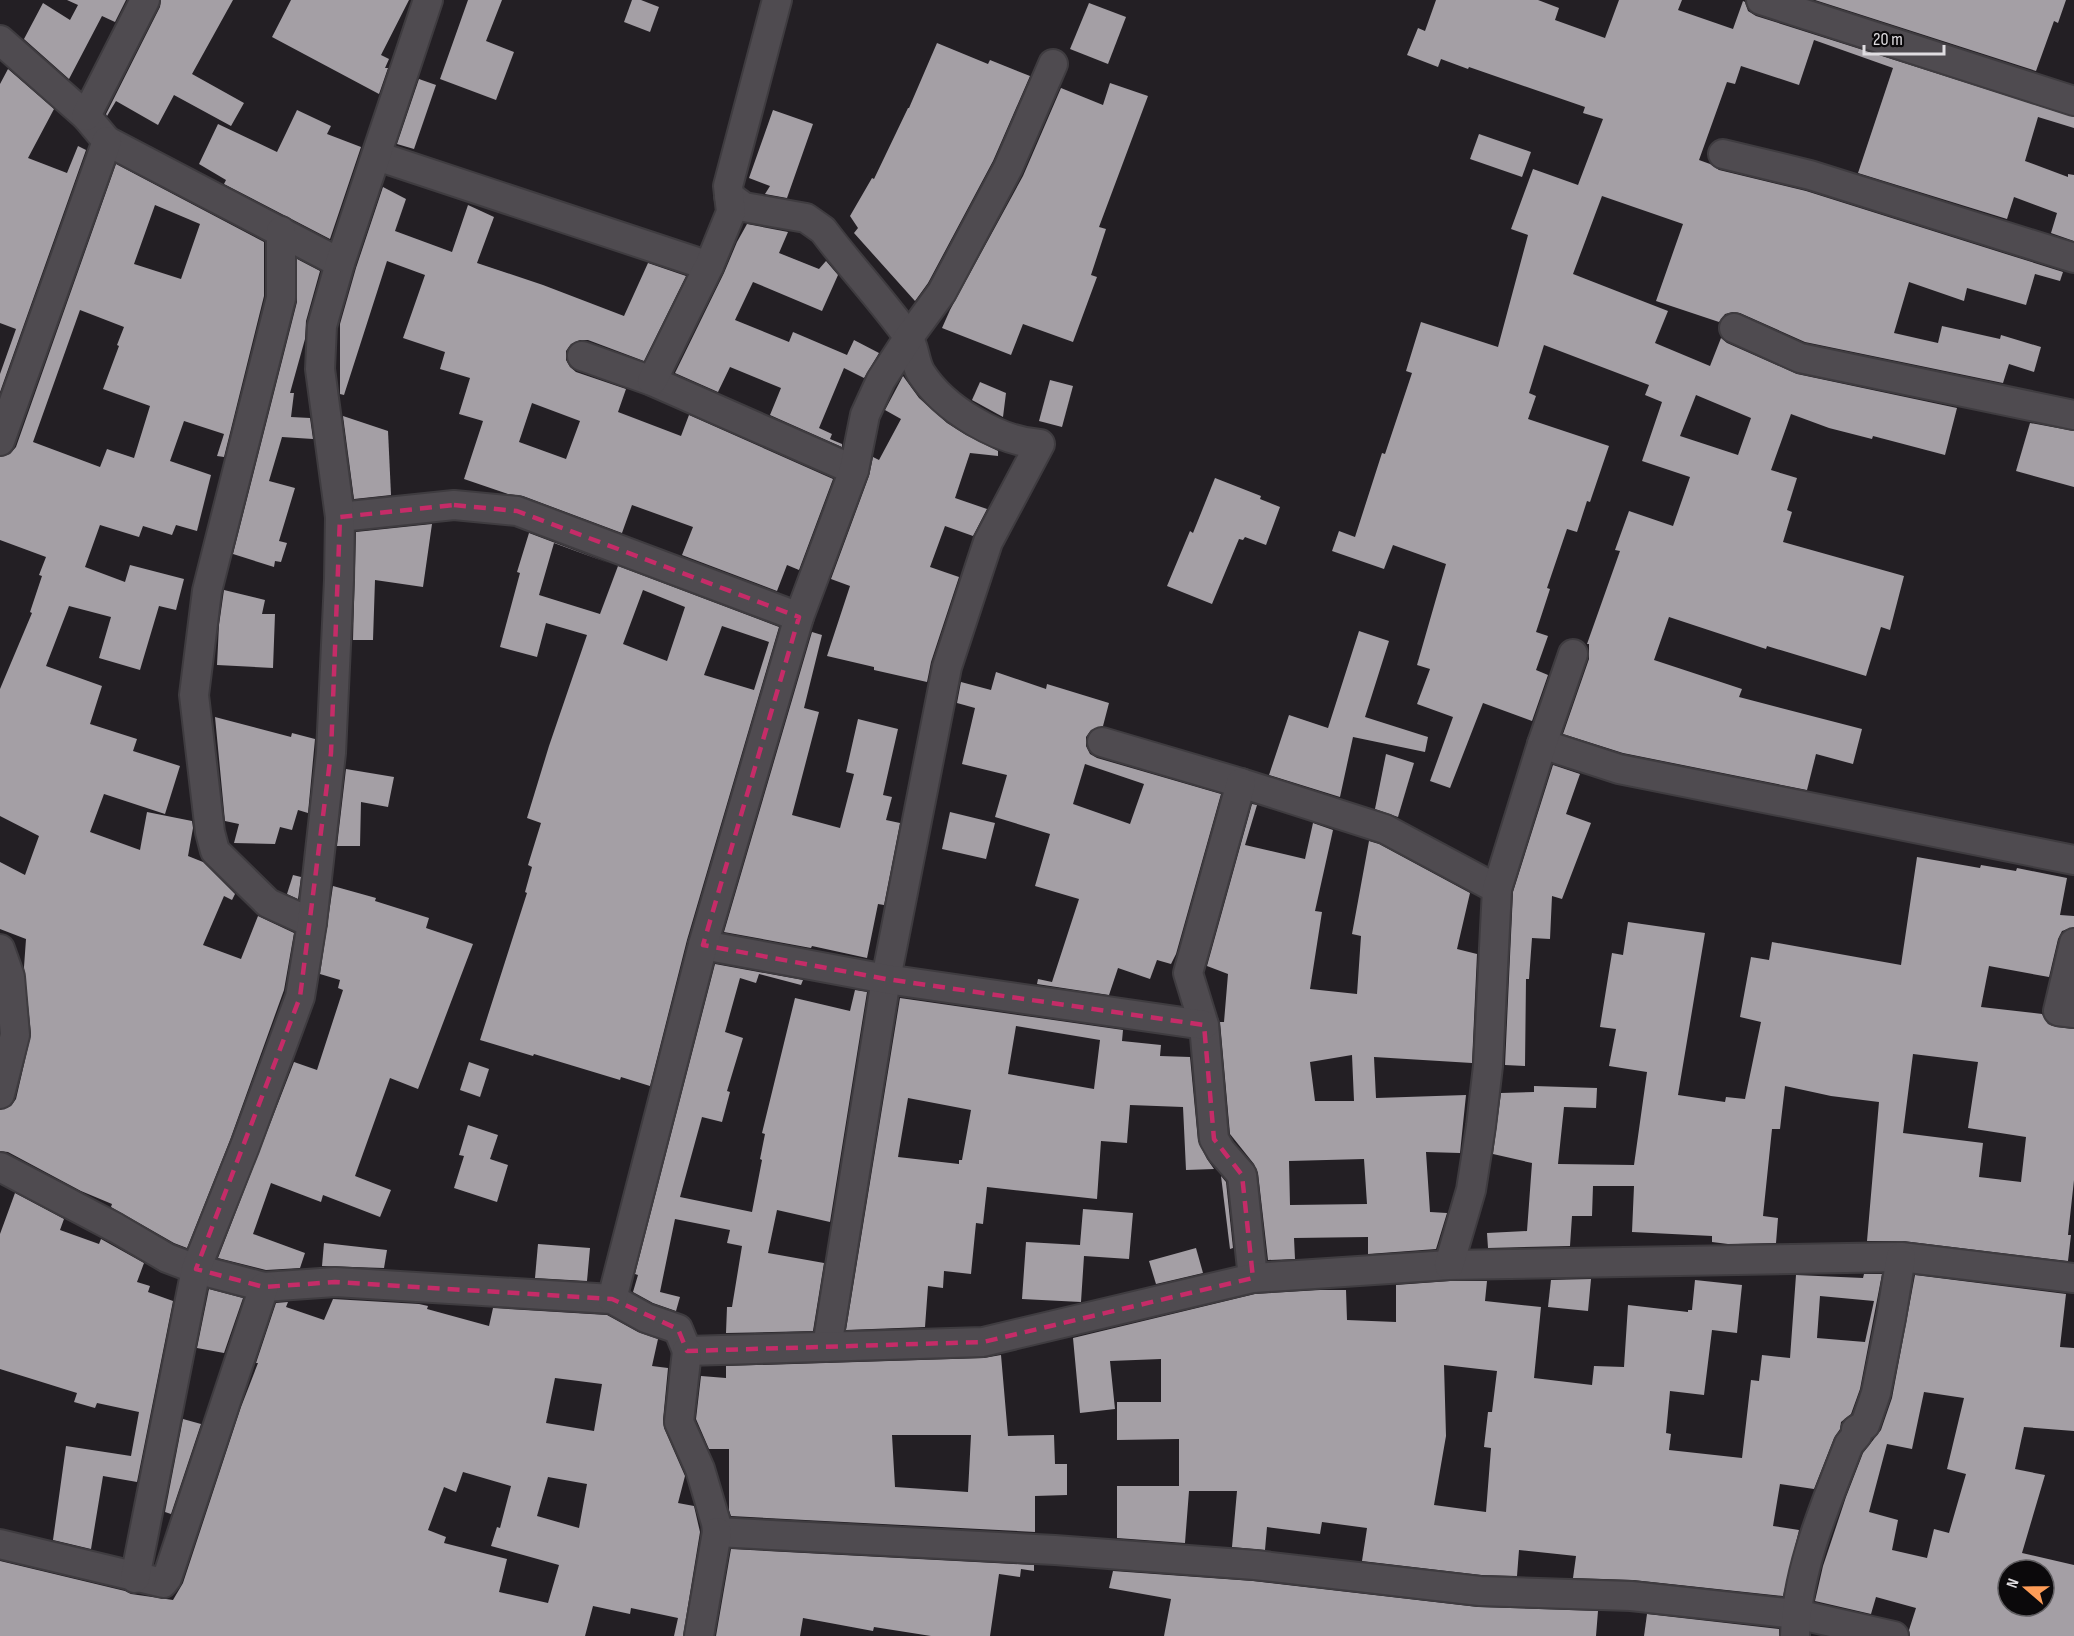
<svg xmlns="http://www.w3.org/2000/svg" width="2074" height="1636" viewBox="0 0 2074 1636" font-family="'Sofia Sans Condensed',sans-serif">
	<rect width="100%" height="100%" fill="#231f24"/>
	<g fill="#a49fa5" fill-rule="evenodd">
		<path d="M67 0H126L115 22 102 16 69 79 24 39 43 3 70 20 78 5Z"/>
		<path d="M161 0H233L192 74 244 103 231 126 174 95 158 125 116 101 107 116 106 114 160 7Z"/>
		<path d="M291 0H409L381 55 389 59 385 68H388L379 94 272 37Z"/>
		<path d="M468 0H502L486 41 514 52 496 100 440 79Z"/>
		<path d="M632 0H641L659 7 650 32 624 22Z"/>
		<path d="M1436 0H1538L1559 8 1555 20 1605 38 1619 0H1682L1678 10 1733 29 1743 1 1745 2 1748 11 1756 16 2074 117V128L2038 117 2025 161 2068 177V174L2074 175V241L2051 233 2057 213 2014 197 2007 219 1858 173 1893 68 1814 40 1799 85 1741 66 1735 84 1727 82 1699 160 1710 164 1719 170 1806 191 2063 272 2060 281 2035 274 2026 305 1967 288 1964 301 1909 282 1894 333 1938 343 1942 326 2000 339 2001 335 2041 347 2034 372 2009 364 2003 383 1805 342 1740 313 1733 312 1725 314 1719 322 1656 301 1683 224 1602 196 1573 274 1668 311 1655 343 1710 366 1721 338 1727 343 1797 374 1957 408 1945 455 1873 436 1872 439 1829 428 1791 414 1771 470 1797 478 1787 510 1792 512 1783 542 1904 576 1890 630 1881 627 1866 676 1767 646 1766 649 1669 617 1654 660 1742 689 1739 697 1862 729 1853 764 1816 754 1807 790 1623 753 1563 734 1589 659V644H1587L1620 551 1615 550 1629 511 1673 526 1690 477 1642 461 1662 402 1645 395 1649 385 1544 345 1529 393 1536 396 1528 419 1609 446 1590 502 1587 501 1577 532 1567 529 1547 588 1550 589 1536 632 1548 636 1536 670 1548 675 1532 721 1483 703 1450 788 1430 781 1453 717 1417 704 1430 669 1417 665 1446 564 1393 545 1384 569 1332 551 1339 531 1355 537 1382 453 1385 454 1412 373 1406 371 1421 322 1498 347 1528 235 1511 229 1533 169 1578 185 1603 119 1583 113 1585 107 1469 67 1468 69 1441 59 1438 67 1407 55 1418 28 1425 31ZM1696 395 1751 418 1738 455 1680 436Z"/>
		<path d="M1815 0H2066L2058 23 2054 21 2036 71Z"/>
		<path d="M1089 3 1126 17 1108 64 1070 49Z"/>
		<path d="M937 43 988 64 990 60 1030 76 993 161 928 283 915 301 854 233 858 228 850 216 872 178 874 179 908 108H909Z"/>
		<path d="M8 69 54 109 28 158 67 173 78 146 86 150 0 392V374L16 329 0 323V84Z"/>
		<path d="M419 79 436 85 414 149 397 144Z"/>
		<path d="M1110 83 1148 96 1099 227 1106 229 1091 275 1097 277 1073 342 1023 324 1011 355 942 328 950 310 1023 176 1061 88 1103 105Z"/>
		<path d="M297 110 331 126 327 134 361 147 330 239 224 184 226 180 199 164 218 124 277 152Z"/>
		<path d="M773 110 813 124 787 198 765 194 770 186 749 178Z"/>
		<path d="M1479 134 1531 152 1522 177 1470 159Z"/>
		<path d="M116 164 264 242V296L224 457 217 456 224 434 184 421 170 461 211 475 197 531 176 525 172 535 143 526 139 537 100 525 85 567 125 582 130 565 184 579 176 610 159 606 140 670 99 658 111 617 69 606 46 666 102 686 90 724 137 739 133 751 180 766 165 814 104 794 90 832 140 850 147 812 192 821 193 828 188 856 203 862 235 894 232 900 224 896 203 945 241 959 258 916 294 933 284 990 230 1140 187 1248 174 1243 111 1207 112 1204 81 1191 8 1152 0 1151V1110L11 1106 16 1099 31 1034 24 967 26 939 0 929V862L25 875 39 836 0 816V689L32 613 30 612 42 576 39 575 46 557 0 540V457L10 454 16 447ZM155 205 200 224 181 279 134 264ZM80 310 124 327 117 345 119 346 103 389 150 406 134 458 107 449 100 467 33 442Z"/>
		<path d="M383 187 406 199 395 231 452 252 468 205 494 217 477 263 543 285 624 316 648 263 686 276 644 361 588 340H580L571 344 566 351V360L570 367 576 372 626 389 618 412 681 436 689 415 833 479 799 570 787 565 777 591 682 555 693 527 632 505 622 533 523 496 508 494 464 479 483 421 459 414 470 378 440 369 445 352 403 338 425 275 387 261 344 395 340 394V324L356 268ZM532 403 580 421 566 459 519 442Z"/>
		<path d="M747 224 788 232 779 253 819 269 826 261 838 275 822 311 753 282 735 320 789 342 793 332 847 355 854 340 879 353 864 378 844 368 819 428 832 434 830 439 842 444V447L770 415 781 388 730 367 718 392 675 373 724 273 737 242Z"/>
		<path d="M297 259 320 271 306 321 305 339 290 393H294L291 417 310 418 313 439 282 437 269 481 295 488 279 541 287 543 281 562 275 561 274 567 233 554 297 302Z"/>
		<path d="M903 376 919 398 947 423 966 435 998 451V456L970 453 955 498 987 509 973 536 945 526 930 567 959 577 931 662 927 682 874 670V667L827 656 850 586 831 579 869 476 873 457 879 460 901 419 885 410Z"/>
		<path d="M1050 380 1073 386 1062 427 1039 421Z"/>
		<path d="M980 382 1006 393 1003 417 972 400Z"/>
		<path d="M343 416 388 431 391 495 354 499Z"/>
		<path d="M2030 423 2074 431V487L2016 471Z"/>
		<path d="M1215 478 1261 496 1260 499 1280 507 1266 545 1245 537 1243 540 1239 539 1212 604 1167 586 1190 531 1193 533Z"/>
		<path d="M432 524 423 587 375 580 373 640H353L356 532Z"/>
		<path d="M529 533 611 564 554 543 539 595 600 614 618 566 779 627 687 940 650 1086 621 1077 620 1080 534 1054 533 1056 480 1040 527 893 525 892 532 867 528 865 541 823 527 818 549 746 587 635 546 623 537 657 500 647 520 573 517 572ZM643 590 685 607 667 661 623 644ZM722 626 769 642 754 690 704 675Z"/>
		<path d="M224 590 265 600 262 614H275L273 668 217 665 219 625Z"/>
		<path d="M1359 631 1389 641 1365 717 1428 737 1425 752 1353 737 1340 797 1269 775 1289 715 1328 728Z"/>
		<path d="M812 632 822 635 804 708 819 712 792 815 840 828 854 774 846 772 858 719 898 729 883 795 892 797 886 820 900 823 884 905 878 904 867 958 812 946 811 948 724 932Z"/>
		<path d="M996 672 1046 689 1047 684 1109 703 1103 726 1091 730 1086 737V746L1090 754 1097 758 1221 794 1176 954 1171 964 1157 960 1150 979 1118 968 1109 995 1037 984 1038 979 1052 982 1079 899 1035 886 1050 834 995 817 1007 775 962 764 975 708 957 703 961 682 991 690ZM1085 764 1144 784 1130 824 1073 804Z"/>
		<path d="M215 717 291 737 292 733 315 739 308 813 298 810 292 830 280 827 275 844 234 843 239 824 225 821Z"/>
		<path d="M1386 754 1414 763 1398 817 1375 809Z"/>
		<path d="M1553 765 1580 774 1566 814 1591 823 1562 899 1552 896 1550 939 1532 938 1529 979H1526L1525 1066 1505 1065 1513 892Z"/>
		<path d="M346 769 394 777 388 807 361 802 360 846H337Z"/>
		<path d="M1252 804 1257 805 1245 845 1305 859 1313 823 1333 830 1315 911 1322 912 1310 989 1357 994 1361 936 1352 934 1369 841 1379 844 1470 893 1457 949 1477 954 1472 1063 1374 1057 1376 1098 1466 1095 1460 1153 1426 1152 1430 1212 1447 1213 1436 1249 1368 1254V1237L1294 1238 1295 1259 1268 1260 1258 1173 1254 1164 1230 1134 1220 1022H1224L1228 974 1207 966ZM1352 1055 1354 1101H1315L1310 1062ZM1364 1159 1367 1204 1290 1205 1289 1161Z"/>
		<path d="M950 812 995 823 986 859 942 849Z"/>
		<path d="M1917 857 1980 868 1981 865 2016 871 2017 868 2067 878 2060 915 2074 916V927L2062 931 2058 939 2049 977 1989 966 1981 1007 2042 1014 2048 1024 2056 1027 2074 1029V1180L2068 1235H2071L2068 1261 1903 1241H1867L1879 1102 1831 1096 1785 1086 1780 1129H1772L1763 1216 1778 1218 1776 1243 1728 1244 1712 1242V1236L1632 1232 1634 1186H1593L1592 1216H1572L1570 1246 1488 1248 1487 1233 1527 1231 1532 1163 1493 1154 1501 1093 1534 1092V1086L1597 1088 1596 1108 1564 1107 1558 1164 1634 1165 1647 1072 1609 1066 1616 1029 1600 1027 1612 953 1623 955 1628 922 1705 933 1678 1095 1725 1102 1726 1097 1745 1099 1761 1022 1740 1017 1751 957 1769 960 1772 942 1901 965ZM1913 1054 1978 1062 1968 1128 2026 1137 2021 1182 1979 1177 1983 1143 1903 1133Z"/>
		<path d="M293 875 301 877 298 899 287 894Z"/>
		<path d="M333 886 376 898 375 901 429 918 426 928 473 944 418 1089 390 1078 355 1176 391 1190 380 1217 323 1195 321 1202 271 1183 253 1234 305 1253 300 1268 266 1270 218 1258 294 1062 317 1070 343 990 338 988 340 980 320 974Z"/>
		<path d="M715 964 803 980 801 985 759 974 756 983 740 978 725 1032 743 1038 727 1091 730 1092 722 1122 702 1117 680 1197 752 1212 762 1160 760 1159 765 1134 762 1133 795 998 850 1011 855 990 867 992 830 1222 777 1210 768 1253 824 1263 813 1331 726 1333 727 1307H732L742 1246 727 1243 730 1230 675 1219 660 1292 680 1297 676 1311 653 1303 633 1292 638 1275 635 1274Z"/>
		<path d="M900 998 1123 1030 1122 1041 1161 1045 1160 1056 1190 1057 1198 1141 1207 1159 1214 1169 1186 1170 1183 1107 1130 1105 1127 1143 1101 1141 1097 1199 987 1187 983 1224 976 1223 971 1274 944 1271 943 1288 928 1286 925 1327 846 1330ZM1016 1026 1100 1040 1094 1089 1008 1074ZM908 1098 971 1110 962 1160H959V1164L898 1157Z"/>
		<path d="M469 1062 489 1069 480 1097 460 1090Z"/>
		<path d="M468 1125 498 1135 490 1159 508 1165 497 1202 454 1188 464 1156 459 1155Z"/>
		<path d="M1221 1176 1226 1182 1233 1248 1230 1249Z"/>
		<path d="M15 1193 64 1219 60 1230 99 1244 101 1239 144 1263 137 1282 150 1286 148 1292 173 1301 137 1482 103 1476 91 1549 53 1540 66 1446 131 1456 139 1412 97 1403 95 1408 74 1402 77 1393 0 1369V1234Z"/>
		<path d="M1083 1209 1133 1213 1129 1259 1084 1256 1081 1302 1022 1299 1026 1242 1080 1245Z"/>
		<path d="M324 1243 387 1250 384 1268 322 1266Z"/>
		<path d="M538 1244 590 1248 587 1281 535 1278Z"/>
		<path d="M1196 1248 1203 1273 1156 1284 1149 1261Z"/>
		<path d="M1864 1274H1882L1860 1389 1851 1414 1841 1422 1840 1429 1834 1438 1814 1489 1780 1484 1773 1526 1799 1530 1783 1596 1633 1580 1573 1578 1576 1556 1519 1550 1517 1576 1481 1575 1362 1561 1367 1528 1322 1522 1320 1534 1267 1527 1265 1550 1232 1547 1237 1491H1189L1185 1543 1117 1538V1486H1179V1439L1117 1440V1402H1161V1359L1110 1361 1115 1409 1080 1413 1073 1338 1255 1294 1320 1290H1346L1347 1320 1396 1322V1285L1450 1281H1487L1485 1301 1541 1307 1534 1378 1592 1385 1594 1366 1624 1367 1628 1305 1688 1312V1310H1692L1695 1280 1742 1285 1737 1333 1712 1330 1704 1395 1670 1391 1666 1433 1671 1434 1669 1450 1742 1458 1751 1380 1759 1381 1762 1355 1790 1358 1796 1275 1863 1278ZM1820 1296 1874 1301 1865 1342 1817 1338ZM1444 1365 1497 1371 1492 1412H1488L1484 1447 1491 1448 1486 1512 1434 1505 1446 1436Z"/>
		<path d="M1915 1275 2066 1294 2060 1347 2074 1348V1431L2024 1427 2015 1469 2045 1475 2022 1553 2074 1565V1636H1910L1909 1630 1916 1608 1876 1597 1871 1614 1815 1601 1823 1566 1846 1497 1863 1453 1881 1430 1892 1398ZM1924 1392 1964 1398 1947 1469 1966 1474 1949 1533 1934 1529 1927 1558 1892 1550 1898 1520 1869 1512 1887 1444 1912 1449ZM2008 1570H2044V1606H2008Z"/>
		<path d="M1591 1279 1588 1311 1548 1307 1551 1280Z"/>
		<path d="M209 1289 243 1298 224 1353 197 1348Z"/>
		<path d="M333 1299 419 1304 428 1306 427 1309 489 1326 493 1308 607 1315 638 1332 658 1339 652 1366 668 1368 663 1420 664 1428 685 1476 678 1503 694 1506 700 1532 683 1636H674L678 1618 631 1608 630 1614 593 1606 585 1636H0V1561L125 1591 131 1594 173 1600 183 1583 241 1407 258 1363H256L276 1303 288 1302 286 1307 324 1320ZM555 1378 602 1384 594 1431 546 1423ZM463 1472 511 1486 500 1528 497 1527 491 1546 559 1565 548 1603 499 1592 507 1559 444 1543 446 1537 428 1530 444 1487 456 1492ZM548 1477 587 1484 579 1528 537 1516Z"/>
		<path d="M1001 1355 1008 1436 1054 1435 1055 1464H1067V1495L1035 1496V1532L731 1516 729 1510V1449H709L696 1419 701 1376 726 1378V1366L984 1358ZM892 1435H971L968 1492 895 1487Z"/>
		<path d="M183 1419 201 1424 171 1514 165 1512Z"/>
		<path d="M731 1549 1034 1565V1571L1021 1569 1020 1577 999 1574 990 1636H931L874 1627 873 1631 803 1618 800 1636H716Z"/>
		<path d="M1113 1571 1253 1581 1478 1607 1598 1611 1596 1636H1164L1171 1599 1109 1588Z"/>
		<path d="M1647 1614 1779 1629V1636H1644Z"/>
	</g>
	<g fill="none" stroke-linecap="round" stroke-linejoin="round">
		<defs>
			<g id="minor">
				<path d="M1761 0 2074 101"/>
				<path d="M0 40 86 116 107 141 340 263"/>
				<path d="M86 116 145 0"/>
				<path d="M1723 154 1810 175 2074 258"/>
				<path d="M377 156 709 266"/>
				<path d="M729 196 744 207 806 218 823 230C850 266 881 299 907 335 915 346 914 362 921 373 944 409 998 441 1040 444L988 542 947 667 886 979 827 1347"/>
				<path d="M281 231V298L207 591 194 695 210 832 215 851 268 903 312 923"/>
				<path d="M1734 328 1800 358 2074 415"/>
				<path d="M582 356 652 381 854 470"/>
				<path d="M652 381 709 266 731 212 728 186 777 0"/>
				<path d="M0 441 107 141"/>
				<path d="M340 517 454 505 517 511 799 617"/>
				<path d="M1102 742 1241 783 1385 829 1497 889"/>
				<path d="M1542 744 1619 769 2074 860"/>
				<path d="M1241 783 1188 973 1204 1025 1214 1139 1221 1151 1242 1175 1253 1278"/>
				<path d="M2074 943 2058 1011 2074 1013"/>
				<path d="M703 945 886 979 1204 1025"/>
				<path d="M0 949 10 977 15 1035 0 1094"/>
				<path d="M0 1167 116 1228 167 1258 196 1269 264 1287 335 1282 612 1299 646 1318 678 1329 687 1351 983 1342 1253 1278 1449 1265 1901 1257 2074 1278"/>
				<path d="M1449 1265 1471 1190 1481 1126 1488 1066 1497 889 1542 744 1573 654"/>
				<path d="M612 1299 703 945 799 617 854 470 865 415 881 380 909 337 942 292 1008 168 1053 64"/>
				<path d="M687 1351 679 1422 700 1469 716 1523 717 1532 1055 1550 1255 1565 1480 1591 1631 1596 1796 1614 1894 1636"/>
				<path d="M0 1544 163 1583 167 1578 264 1287"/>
				<path d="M135 1578 196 1269 245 1146 300 997 312 923 331 753 339 580 340 517 320 369 322 326 340 263 428 0"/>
				<path d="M699 1636 717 1532"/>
				<path d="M1795 1636C1797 1569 1825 1506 1849 1444L1857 1435 1856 1430 1865 1425 1876 1393 1891 1318 1901 1257"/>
			</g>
		</defs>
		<use href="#minor" stroke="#3f3c40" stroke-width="32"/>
		<use href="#minor" stroke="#4f4b50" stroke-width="28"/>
	</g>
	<path fill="none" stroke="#c52c68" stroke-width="4.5" stroke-dasharray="12 8" stroke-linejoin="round" d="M454 505 517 511 799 617 703 945 886 979 1204 1025 1214 1139 1242 1175 1253 1278 983 1342 687 1351 678 1329 612 1299 335 1282 264 1287 196 1269 300 997 331 753 340 517Z"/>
	<g transform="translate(2026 1588) rotate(290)"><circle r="28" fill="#0b090b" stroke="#605e61" stroke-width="1.5"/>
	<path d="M0-4.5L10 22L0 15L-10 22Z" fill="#fe9c57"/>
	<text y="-9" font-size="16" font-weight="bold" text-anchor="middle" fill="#e0dde1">N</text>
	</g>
	<path d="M1864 45v9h80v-9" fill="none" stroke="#e0dde1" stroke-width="3"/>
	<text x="1873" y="45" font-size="18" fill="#e0dde1" stroke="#0b090b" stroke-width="4.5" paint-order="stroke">20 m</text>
</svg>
